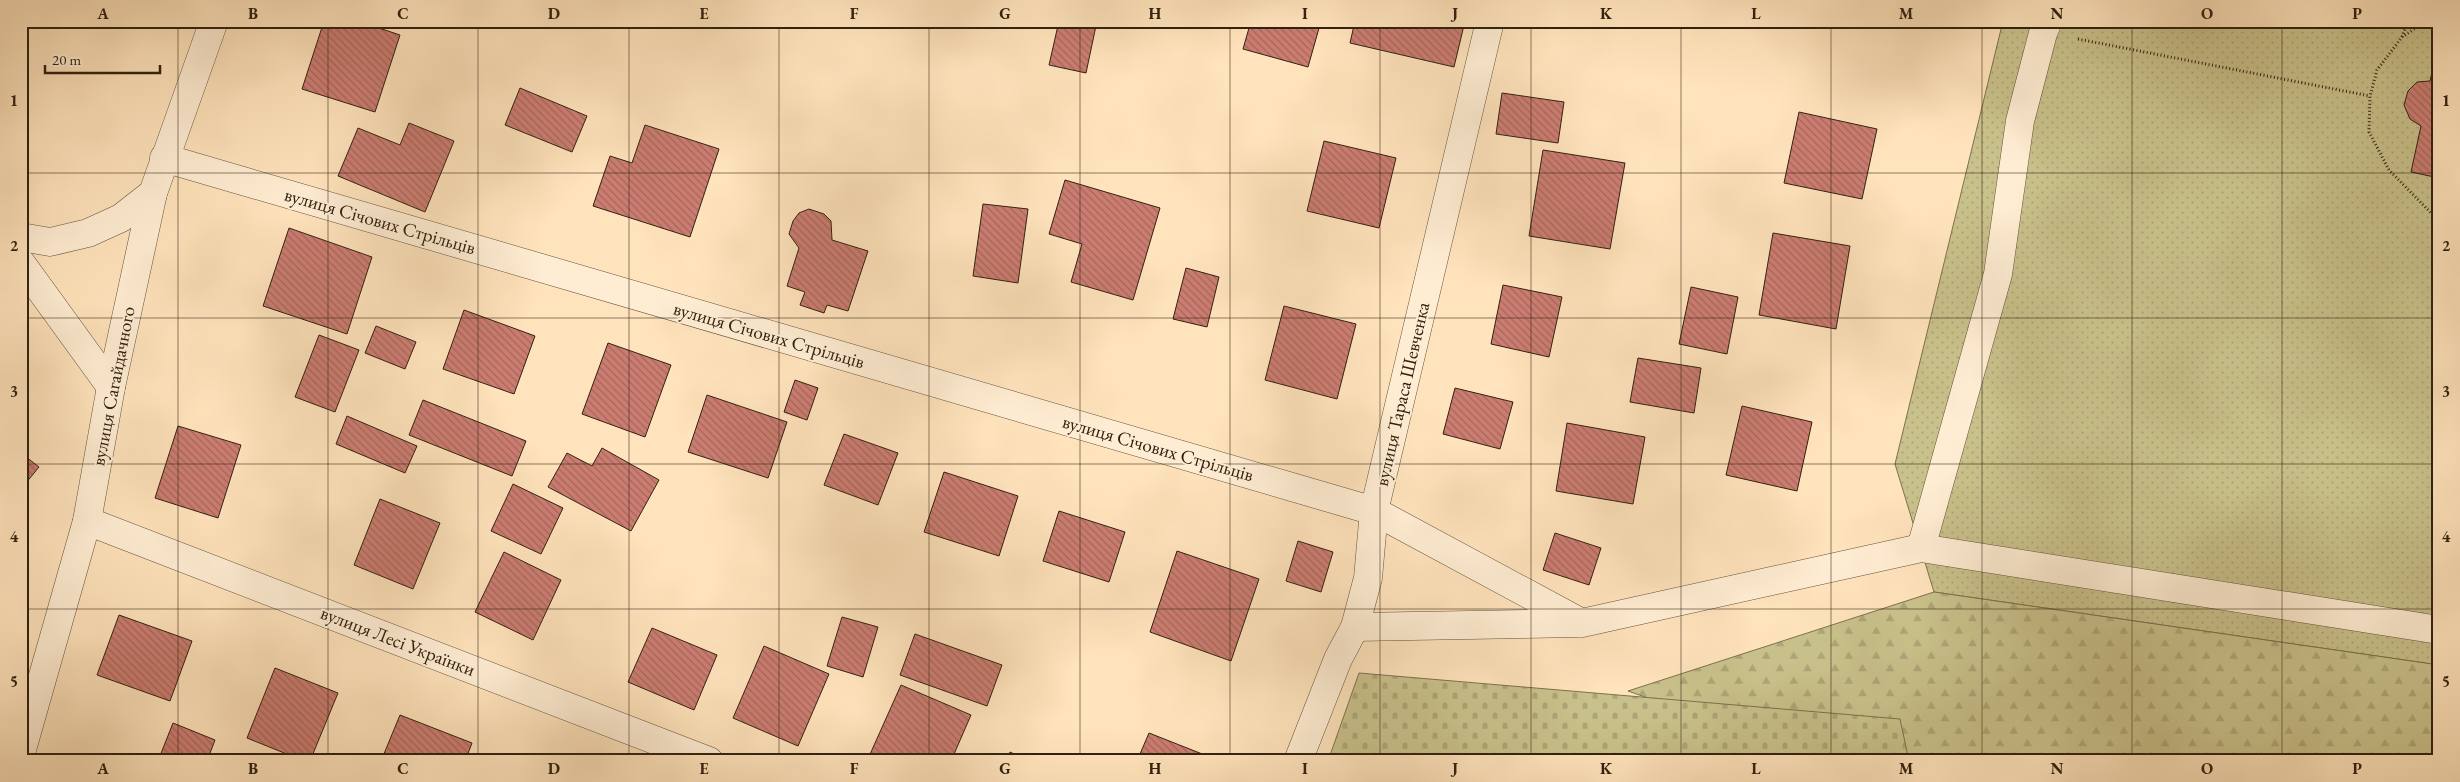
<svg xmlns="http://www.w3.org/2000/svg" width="2460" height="782" viewBox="0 0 2460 782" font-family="'EB Garamond',serif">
	<defs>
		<pattern id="green-dots" width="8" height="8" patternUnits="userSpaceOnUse" patternTransform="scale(1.25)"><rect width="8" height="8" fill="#c9c18b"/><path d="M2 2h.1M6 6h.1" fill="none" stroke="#ada677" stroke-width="1.8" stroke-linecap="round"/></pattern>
		<pattern id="forest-firs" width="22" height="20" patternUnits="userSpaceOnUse" patternTransform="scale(1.25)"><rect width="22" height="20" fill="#c9c18b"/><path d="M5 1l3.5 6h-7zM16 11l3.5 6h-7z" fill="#ada677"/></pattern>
		<pattern id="cemetery-stones" width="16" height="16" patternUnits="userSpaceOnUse" patternTransform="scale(1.25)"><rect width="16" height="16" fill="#c9c18b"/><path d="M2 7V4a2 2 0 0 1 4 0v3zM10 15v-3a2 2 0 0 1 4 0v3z" fill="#ada677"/></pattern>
		<pattern id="building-back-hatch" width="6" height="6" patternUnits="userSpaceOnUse" patternTransform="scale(1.25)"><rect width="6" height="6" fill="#cc7d72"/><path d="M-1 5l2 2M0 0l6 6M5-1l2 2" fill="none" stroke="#a6665c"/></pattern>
	</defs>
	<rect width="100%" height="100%" fill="#ffe3bc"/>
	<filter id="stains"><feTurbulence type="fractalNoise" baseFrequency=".004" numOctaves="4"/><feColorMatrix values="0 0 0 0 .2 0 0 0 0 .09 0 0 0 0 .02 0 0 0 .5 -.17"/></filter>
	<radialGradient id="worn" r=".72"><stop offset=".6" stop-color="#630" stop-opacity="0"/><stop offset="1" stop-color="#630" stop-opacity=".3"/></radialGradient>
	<path fill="url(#green-dots)" stroke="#7c714e" d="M2003 21H2439V665L1934 592 1895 464Z"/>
	<path fill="url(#forest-firs)" stroke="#7c714e" d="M1934 592 2439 665V761H1851L1770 741 1628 691Z"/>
	<path fill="url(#cemetery-stones)" stroke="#7c714e" d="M1359 673 1900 719 1909 761H1328Z"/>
	<g fill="url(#building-back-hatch)" stroke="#302110">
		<path d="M324 21H358L400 35 375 112 302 89Z"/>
		<path d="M1059 21H1097L1086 73 1049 65Z"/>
		<path d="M1251 21H1321L1308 67 1243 49Z"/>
		<path d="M1355 21H1465L1454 67 1350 43Z"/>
		<path d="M2439 41V178L2411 172 2421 126 2410 119 2404 105 2408 91 2417 82 2430 81Z"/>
		<path d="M520 88 587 116 572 152 505 125Z"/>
		<path d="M1502 93 1564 102 1558 143 1496 134Z"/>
		<path d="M1799 112 1877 129 1862 199 1784 183Z"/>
		<path d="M409 123 454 141 425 212 338 176 358 128 400 145Z"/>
		<path d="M645 125 719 149 690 237 593 206 610 156 632 163Z"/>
		<path d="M1324 141 1396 158 1379 228 1307 211Z"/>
		<path d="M1543 150 1625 163 1610 249 1529 236Z"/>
		<path d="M1065 180 1160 208 1133 300 1071 282 1082 244 1049 234Z"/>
		<path d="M983 204 1028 209 1018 283 973 276Z"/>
		<path d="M809 209 824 214 831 221 832 240 868 251 848 311 827 305 824 313 800 305 805 292 787 286 799 248 789 234 793 221 799 213Z"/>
		<path d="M289 228 372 257 347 334 263 306Z"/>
		<path d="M1773 233 1850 246 1836 329 1759 315Z"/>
		<path d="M1186 268 1219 277 1207 327 1173 319Z"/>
		<path d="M1503 285 1562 297 1549 357 1491 344Z"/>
		<path d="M1691 287 1738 297 1727 354 1679 344Z"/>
		<path d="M1284 306 1356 324 1337 399 1265 380Z"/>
		<path d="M464 310 535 336 514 394 443 369Z"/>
		<path d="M376 326 416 342 405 369 365 353Z"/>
		<path d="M319 335 359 350 335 412 295 397Z"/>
		<path d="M608 343 671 365 645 437 582 414Z"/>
		<path d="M1638 358 1701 368 1694 413 1630 402Z"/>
		<path d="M795 380 818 388 807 420 784 412Z"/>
		<path d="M1455 388 1513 402 1500 449 1443 434Z"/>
		<path d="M707 395 787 422 768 478 688 452Z"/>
		<path d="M423 400 526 441 512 476 409 435Z"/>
		<path d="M1742 406 1812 422 1797 491 1726 475Z"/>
		<path d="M347 416 417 446 405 473 336 444Z"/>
		<path d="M1567 423 1645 437 1633 504 1556 491Z"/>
		<path d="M178 426 241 445 218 518 155 498Z"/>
		<path d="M844 434 898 453 878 505 824 485Z"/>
		<path d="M602 448 659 480 631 531 548 487 567 453 592 466Z"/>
		<path d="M21 453 39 467 21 489Z"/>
		<path d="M944 472 1018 496 999 556 924 532Z"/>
		<path d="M513 484 563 508 541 554 491 531Z"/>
		<path d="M380 499 440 523 413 589 354 565Z"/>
		<path d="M1059 511 1125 532 1109 582 1043 561Z"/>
		<path d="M1555 533 1601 548 1589 585 1543 570Z"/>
		<path d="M1298 541 1333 552 1321 592 1286 581Z"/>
		<path d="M1177 551 1259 579 1231 661 1150 632Z"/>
		<path d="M504 552 561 580 533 640 475 612Z"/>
		<path d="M119 615 192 641 170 701 97 675Z"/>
		<path d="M842 617 878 627 863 677 827 666Z"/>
		<path d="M652 628 717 655 694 710 628 682Z"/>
		<path d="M915 634 1002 665 987 706 900 675Z"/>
		<path d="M764 646 829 674 798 746 733 718Z"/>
		<path d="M275 668 338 693 310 761H304L247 738Z"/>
		<path d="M901 685 971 715 951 761H867Z"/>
		<path d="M400 715 472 743 465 761H381Z"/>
		<path d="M173 723 215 740 207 761H158Z"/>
		<path d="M1149 733 1220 761H1137Z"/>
		<path d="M1010 752 1029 761H1006Z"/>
	</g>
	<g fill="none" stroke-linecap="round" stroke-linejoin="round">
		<defs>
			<g id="minor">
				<path d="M164 158 1374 511 1582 623 1921 548 2439 630"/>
				<path d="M21 237 50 242 88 233 121 218 153 193"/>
				<path d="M21 263 111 387"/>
				<path d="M87 521 709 761"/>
				<path d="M1921 548 1998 274 2020 121 2043 33 2048 21"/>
				<path d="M1355 627 1578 623"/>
				<path d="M21 753 87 521 111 387 153 193 214 21"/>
				<path d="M1298 761 1338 659 1355 627 1368 578 1374 511 1490 21"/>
			</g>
		</defs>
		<use href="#minor" stroke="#64523b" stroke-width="29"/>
		<g stroke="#302110" stroke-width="3" stroke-dasharray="1 2.5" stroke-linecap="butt">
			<path d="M2426 21 2402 37 2377 70 2370 96 2369 132 2389 170 2439 221"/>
			<path d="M2402 37 2408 21"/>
			<path d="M2078 39 2370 96"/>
		</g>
		<use href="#minor" stroke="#ffedd3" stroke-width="28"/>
	</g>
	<path fill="none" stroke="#302110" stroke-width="1" stroke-opacity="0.55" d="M178 21V761M328 21V761M478 21V761M629 21V761M779 21V761M929 21V761M1080 21V761M1230 21V761M1380 21V761M1531 21V761M1681 21V761M1831 21V761M1982 21V761M2132 21V761M2282 21V761M21 173H2439M21 318H2439M21 464H2439M21 609H2439"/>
	<g text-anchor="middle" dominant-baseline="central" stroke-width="4" stroke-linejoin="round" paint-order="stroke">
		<g font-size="19" fill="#302110" stroke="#ffedd3">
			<text transform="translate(380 221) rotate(16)">вулиця Січових Стрільців</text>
			<text transform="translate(769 335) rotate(16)">вулиця Січових Стрільців</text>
			<text transform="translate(113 386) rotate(-79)">вулиця Сагайдачного</text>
			<text transform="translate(1402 394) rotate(-77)">вулиця Тараса Шевченка</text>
			<text transform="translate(1158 448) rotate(16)">вулиця Січових Стрільців</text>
			<text transform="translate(398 641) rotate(21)">вулиця Лесі Українки</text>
		</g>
	</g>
	<rect width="2460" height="782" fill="none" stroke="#ffe3bc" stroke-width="55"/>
	<path d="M45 65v8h115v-8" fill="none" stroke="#302110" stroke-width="2.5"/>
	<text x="52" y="65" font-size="15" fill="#302110" stroke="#ffedd3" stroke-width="4" paint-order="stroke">20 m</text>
	<rect x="28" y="28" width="2404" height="726" fill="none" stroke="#302110" stroke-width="2"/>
	<g font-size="16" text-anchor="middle" font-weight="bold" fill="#302110">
		<text x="103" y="19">A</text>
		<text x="253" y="19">B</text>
		<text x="403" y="19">C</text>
		<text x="554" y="19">D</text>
		<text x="704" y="19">E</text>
		<text x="854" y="19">F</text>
		<text x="1005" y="19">G</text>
		<text x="1155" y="19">H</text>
		<text x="1305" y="19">I</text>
		<text x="1455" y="19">J</text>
		<text x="1606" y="19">K</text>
		<text x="1756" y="19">L</text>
		<text x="1906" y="19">M</text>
		<text x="2057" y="19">N</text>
		<text x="2207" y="19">O</text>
		<text x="2357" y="19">P</text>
		<text x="14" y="106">1</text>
		<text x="2446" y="106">1</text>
		<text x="14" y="251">2</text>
		<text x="2446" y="251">2</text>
		<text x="14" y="397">3</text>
		<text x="2446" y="397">3</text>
		<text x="14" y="542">4</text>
		<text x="2446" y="542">4</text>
		<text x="14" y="687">5</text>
		<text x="2446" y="687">5</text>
		<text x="103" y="774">A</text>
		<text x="253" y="774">B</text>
		<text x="403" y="774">C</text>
		<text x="554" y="774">D</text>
		<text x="704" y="774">E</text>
		<text x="854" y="774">F</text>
		<text x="1005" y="774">G</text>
		<text x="1155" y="774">H</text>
		<text x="1305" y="774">I</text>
		<text x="1455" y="774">J</text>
		<text x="1606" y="774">K</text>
		<text x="1756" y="774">L</text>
		<text x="1906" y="774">M</text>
		<text x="2057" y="774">N</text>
		<text x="2207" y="774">O</text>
		<text x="2357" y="774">P</text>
	</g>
	<rect width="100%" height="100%" filter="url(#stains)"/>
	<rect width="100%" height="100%" fill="url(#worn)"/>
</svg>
